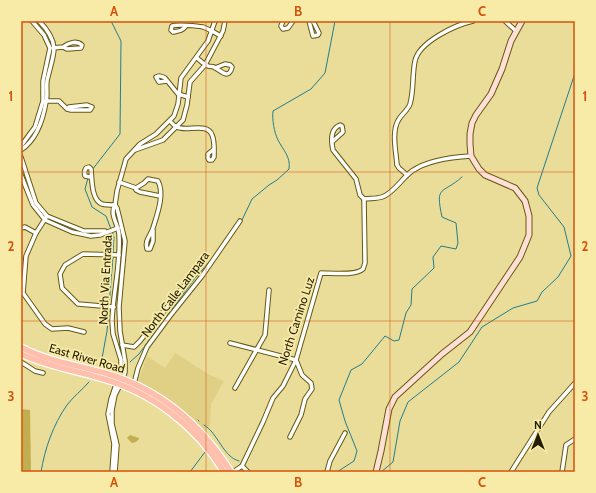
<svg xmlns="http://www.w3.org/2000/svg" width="596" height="493" viewBox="0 0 596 493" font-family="Cabin,sans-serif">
	<rect width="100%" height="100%" fill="#eadd9a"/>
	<path fill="#dfd085" d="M175 353 208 374 224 381 211 404 210 426 204 431 178 407 162 396 138 382 147 356 165 368Z"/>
	<g fill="#c0ae51">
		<path d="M21 409 30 410 31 472H21Z"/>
		<path d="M130 435 139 438V439L136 442 132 443 127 438Z"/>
	</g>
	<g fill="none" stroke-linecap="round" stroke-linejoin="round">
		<g stroke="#237e8c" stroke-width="1">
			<path d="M92 170 120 134 121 41 111 21"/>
			<path d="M88 178 85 189 92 207 106 216 114 237 113 254"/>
			<path d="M242 220 252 199 269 185 277 180 289 169C291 157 283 150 278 140 274 132 272 119 273 111L311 89 325 73 335 21"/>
			<path d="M109 306 113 257"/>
			<path d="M130 362 139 354 195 278 212 259"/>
			<path d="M101 364 107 331 109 309"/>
			<path d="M198 420 199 421"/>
			<path d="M204 425C218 433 223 457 239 461"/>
			<path d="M41 472C45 448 53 425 67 405 73 397 82 390 89 382"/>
			<path d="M190 472 205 452"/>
			<path d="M337 472 354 461 357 451 345 421 339 400 351 370 362 364 385 336 394 341 399 340 406 313 411 305 412 289 434 268 433 257 441 246 456 249 458 243 456 223 442 217C435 184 442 195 462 177"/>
			<path d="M381 472 393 462 400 421 408 402 459 362 482 327 513 308 537 301 542 292 558 277 571 256 564 227 539 195 537 188 575 73"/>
		</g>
		<defs>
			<g id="street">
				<path d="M283 21 281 26 283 29 288 28 293 21"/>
				<path d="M309 21 313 36 318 35 319 33 313 21"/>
				<path d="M505 21 516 31"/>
				<path d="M186 26C182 31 179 31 173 32L171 30 172 26C177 24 198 26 203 27 209 29 215 33 221 36"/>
				<path d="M53 48 63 47 67 49 81 48 82 45C76 40 68 43 63 47"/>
				<path d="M197 58C200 61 204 64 208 66 210 67 212 66 214 67 220 70 229 81 232 67L230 65 225 64 215 68"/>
				<path d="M167 81 159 82 156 77C159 75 162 76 165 78L178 94 188 97"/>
				<path d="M46 101H59L67 109 71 110H90L92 107 87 105 69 107 67 109"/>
				<path d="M170 121C172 123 174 126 177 127 186 132 208 122 212 135 215 141 214 150 214 157L212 160H209L208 158V154L214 149"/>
				<path d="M332 142 343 132 342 126 340 125C330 129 331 141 333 150L356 179 360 195 364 199"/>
				<path d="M21 146 35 127 43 101V81L50 48 44 35 32 21"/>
				<path d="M21 150C36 140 43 120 46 102 48 95 46 88 47 81 49 71 54 57 54 48 53 37 46 28 39 21"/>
				<path d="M135 150 163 140 183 120 187 105 190 82 205 65 223 31 225 21"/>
				<path d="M21 157 36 203 47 216 84 231H105"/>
				<path d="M21 175 33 205 45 220 72 232 91 236 100 235 118 228"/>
				<path d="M407 175 399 168 397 165C396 151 391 131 399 119 402 114 408 110 410 104 414 90 412 75 415 61 419 42 455 25 473 21"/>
				<path d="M90 177 85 176C84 173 84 171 86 168L89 167 91 169C92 178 91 200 102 204 106 205 111 205 115 205L117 191 126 159 140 144 156 134 174 116 178 104 181 78 208 41 215 21"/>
				<path d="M119 182 136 188"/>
				<path d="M364 199C370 198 376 199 382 197 394 193 402 178 412 171 428 160 452 157 471 156"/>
				<path d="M47 216 36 233 26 256 23 293 45 324 52 329 68 328 84 332"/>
				<path d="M21 228 25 227 36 233"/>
				<path d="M153 230V241L150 249H147C144 241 151 235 153 228 157 215 165 194 158 181L148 179 144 183 136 188V190L140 192 160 196"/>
				<path d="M114 307 78 304 62 288 60 274 65 265 83 254 119 255"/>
				<path d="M230 343 296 360 302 375 311 383 312 389 305 399 301 415 290 437"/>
				<path d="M122 345 134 347 140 341 191 277"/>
				<path d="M21 362 35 371 43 373"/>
				<path d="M134 384 138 368 147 347 170 316 202 276 240 221"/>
				<path d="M235 388 265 335 269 290"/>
				<path d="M242 466 248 472"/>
				<path d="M112 472 114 444 108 414 111 399 121 370V360L113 334 112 321C113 293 121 264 119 235 119 226 109 214 115 205L117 208 125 241 119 307 120 331 125 361V372L123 379 115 395 112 410V424L117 445 115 472"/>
				<path d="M233 472 242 466 263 422 273 398 283 386 296 360 321 273C332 273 355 276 363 269L365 263 364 199"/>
				<path d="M327 472 330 461 345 433"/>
				<path d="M511 472 549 412 575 383"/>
				<path d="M562 472 566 445 575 439"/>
			</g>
			<path id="secondary" d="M376 472 381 451 389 409 395 397 442 354 470 332 520 257 529 235V216L525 201 515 188 485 175 479 169 471 156 470 144V134L472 123 476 115 491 94 502 69 511 41 522 21"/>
			<g id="primary">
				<path d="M21 347C48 362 79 365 108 374 161 390 202 426 231 472"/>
				<path d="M21 354C46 366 73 370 100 378 152 392 196 426 224 472"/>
			</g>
		</defs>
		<use href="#street" stroke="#655813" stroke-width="5.5"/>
		<use href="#secondary" stroke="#655813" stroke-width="7"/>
		<use href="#primary" stroke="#fff" stroke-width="8"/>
		<use href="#street" stroke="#fff" stroke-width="3.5"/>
		<use href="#secondary" stroke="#ffdfd6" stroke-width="5"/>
		<use href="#primary" stroke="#febfac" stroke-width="5.5"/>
	</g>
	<path fill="none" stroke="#d4530b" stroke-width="1" stroke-opacity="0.55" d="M206 21V472M390 21V472M21 172H575M21 321H575"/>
	<g text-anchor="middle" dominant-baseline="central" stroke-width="3.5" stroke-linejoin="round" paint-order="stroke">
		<g font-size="12" fill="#231d03" stroke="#f8eaa7">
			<text transform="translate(105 280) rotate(-87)">North Via Entrada</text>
			<text transform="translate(175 294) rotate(-53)">North Calle Lampara</text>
			<text transform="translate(296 321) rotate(-72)">North Camino Luz</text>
			<text transform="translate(87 358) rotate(16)">East River Road</text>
		</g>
	</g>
	<rect width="596" height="493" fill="none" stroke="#f8eaa7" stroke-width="44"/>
	<g transform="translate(538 435)" stroke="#f8eaa7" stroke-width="3" paint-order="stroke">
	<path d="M0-3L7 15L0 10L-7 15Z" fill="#231d03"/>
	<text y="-6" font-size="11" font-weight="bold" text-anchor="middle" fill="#231d03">N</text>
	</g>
	<rect x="22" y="22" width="552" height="449" fill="none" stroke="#d4530b" stroke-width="1.5"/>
	<g font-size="13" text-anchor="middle" font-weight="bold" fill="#d4530b">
		<text x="114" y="16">A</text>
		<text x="298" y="16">B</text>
		<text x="482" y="16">C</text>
		<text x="11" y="101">1</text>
		<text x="585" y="101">1</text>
		<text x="11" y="251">2</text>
		<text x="585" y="251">2</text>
		<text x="11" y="401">3</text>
		<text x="585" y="401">3</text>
		<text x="114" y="487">A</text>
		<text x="298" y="487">B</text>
		<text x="482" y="487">C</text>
	</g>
</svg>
